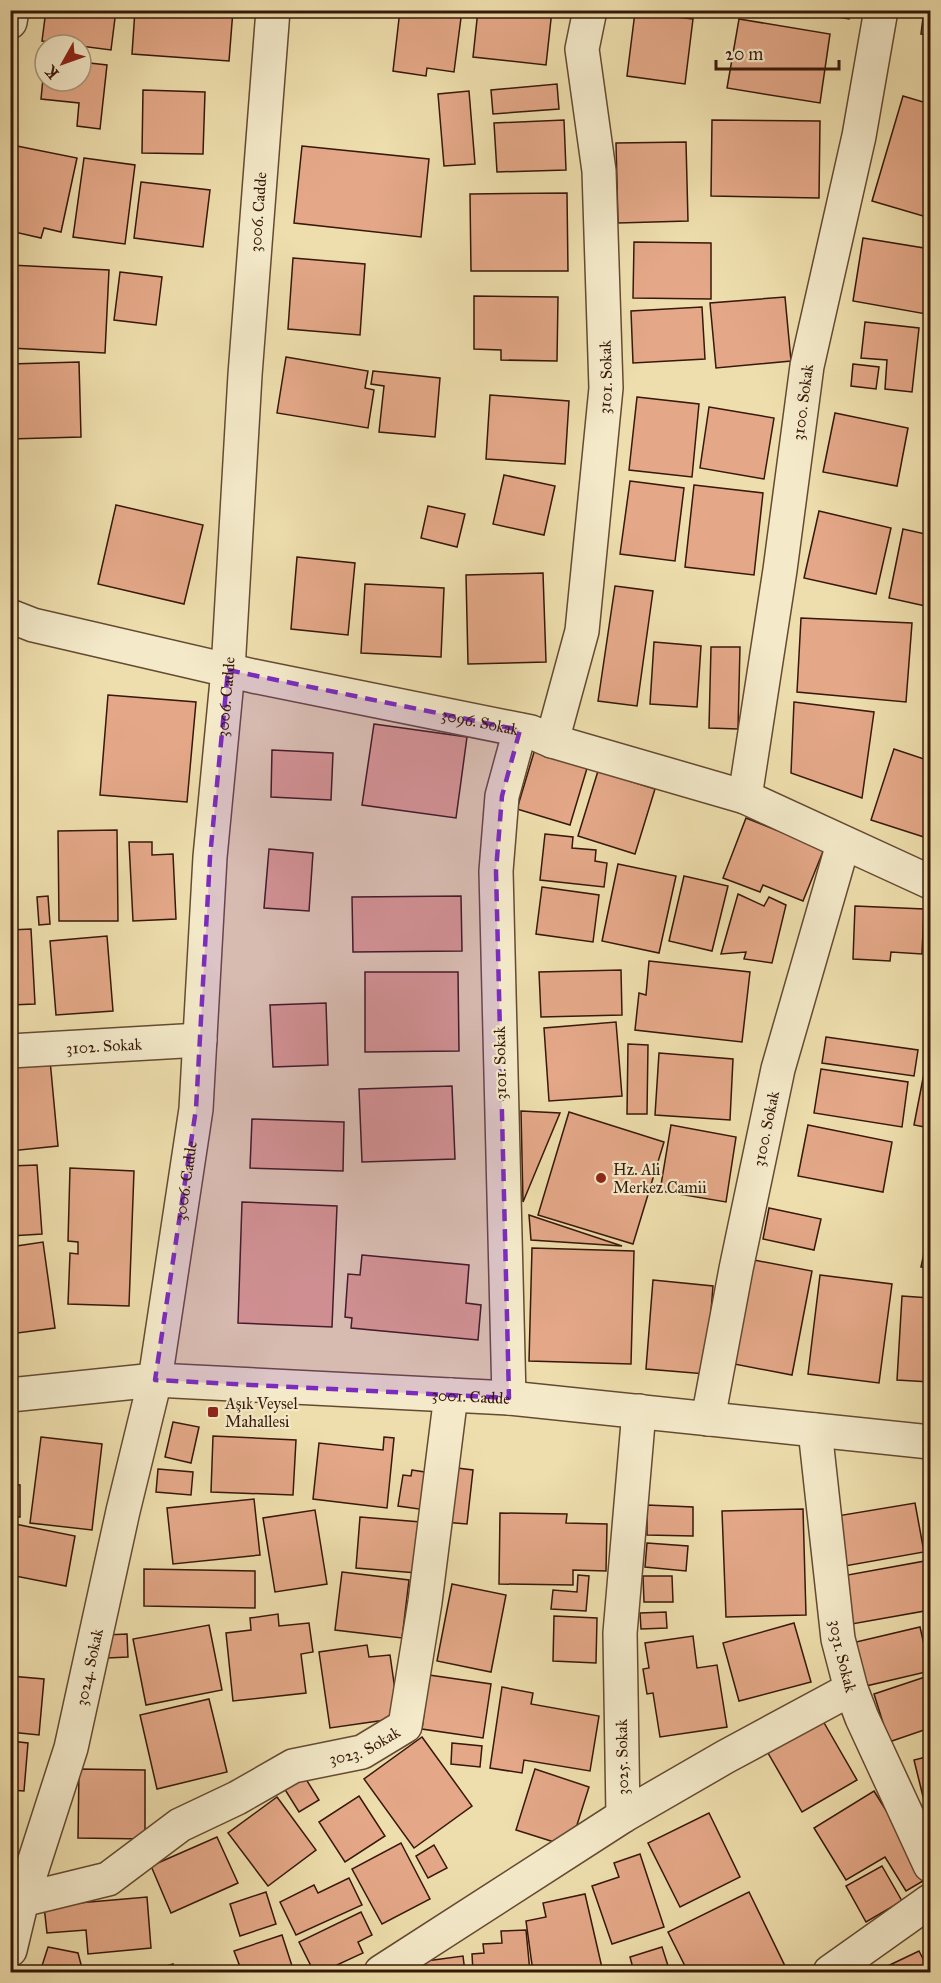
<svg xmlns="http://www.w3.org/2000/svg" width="941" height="1983" viewBox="0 0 941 1983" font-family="'IM FELL Great Primer',serif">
	<rect width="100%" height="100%" fill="#eedead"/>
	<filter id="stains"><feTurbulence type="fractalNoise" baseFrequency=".00333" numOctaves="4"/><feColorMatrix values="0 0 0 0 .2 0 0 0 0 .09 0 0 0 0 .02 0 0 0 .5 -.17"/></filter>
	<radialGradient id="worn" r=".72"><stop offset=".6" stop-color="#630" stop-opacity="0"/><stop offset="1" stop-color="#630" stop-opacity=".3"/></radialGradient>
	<g fill="#e4a888" stroke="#371809" stroke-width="1.5">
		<path d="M46 10H116L111 50 42 41Z"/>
		<path d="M135 10H233L229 61 132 54Z"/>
		<path d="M400 10H462L454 72 427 68 426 76 393 71Z"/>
		<path d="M478 10H552L546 65 473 57Z"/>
		<path d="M798 10H851L849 19Z"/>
		<path d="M924 10H930V35L921 34Z"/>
		<path d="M635 12 693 19 685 84 627 76Z"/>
		<path d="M739 19 830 34 820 103 727 88Z"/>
		<path d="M45 57V81H81V62L107 65 100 129 77 126 79 103 41 99Z"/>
		<path d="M557 84 559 109 493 114 491 90Z"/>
		<path d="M143 90 205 92 203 154 142 153Z"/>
		<path d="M469 91 475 164 444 166 438 94Z"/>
		<path d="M903 96 930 104V218L872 201Z"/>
		<path d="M564 120 566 170 497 172 494 123Z"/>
		<path d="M712 120 820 121 819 198 711 196Z"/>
		<path d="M686 142 688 221 618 223 616 143Z"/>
		<path d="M17 146 77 158 61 232 44 228 41 238 10 231V178Z"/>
		<path d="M302 146 429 159 421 237 294 223Z"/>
		<path d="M84 158 135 165 125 244 73 237Z"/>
		<path d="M141 182 210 190 203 247 134 238Z"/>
		<path d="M567 193 568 271H471L470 194Z"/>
		<path d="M863 238 930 249V287L926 314 853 301Z"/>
		<path d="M634 242 711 243V299L633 298Z"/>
		<path d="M293 258 365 264 360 335 288 329Z"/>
		<path d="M10 265 109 270 105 353 10 348Z"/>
		<path d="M120 272 162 277 156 325 114 320Z"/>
		<path d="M474 296 558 297 557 361 501 360V350L474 349Z"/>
		<path d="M785 297 791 361 716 368 710 303Z"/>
		<path d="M702 307 705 359 633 363 631 311Z"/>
		<path d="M865 322 919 328 912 392 885 389 887 360 861 358Z"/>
		<rect x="925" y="335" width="5" height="53"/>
		<path d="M286 357 368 371 365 388 374 390 368 428 277 413Z"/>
		<path d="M79 362 81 437 10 439V364Z"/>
		<path d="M853 364 879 367 876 389 851 386Z"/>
		<path d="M373 371 440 378 435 437 379 432 384 386 371 384Z"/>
		<path d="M490 395 569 401 565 464 486 459Z"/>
		<path d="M637 397 699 404 692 477 629 470Z"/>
		<path d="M709 407 774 418 764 479 700 468Z"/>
		<path d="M835 413 908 428 897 486 823 472Z"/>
		<path d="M504 475 555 486 544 535 493 524Z"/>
		<path d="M630 481 684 488 675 561 620 554Z"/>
		<path d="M694 485 763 493 754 575 685 567Z"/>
		<path d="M116 505 203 525 184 604 98 584Z"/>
		<path d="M428 506 465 514 457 547 421 538Z"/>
		<path d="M819 511 891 528 876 594 804 578Z"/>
		<path d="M903 529 930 535V607L889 598Z"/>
		<path d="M297 557 355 563 348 635 291 629Z"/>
		<path d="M543 573 546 662 468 664 466 575Z"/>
		<path d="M365 584 444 588 441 657 361 653Z"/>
		<path d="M615 586 653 591 637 706 598 701Z"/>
		<path d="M801 618 912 623 906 702 797 692Z"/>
		<path d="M654 642 701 646 697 707 650 704Z"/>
		<path d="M711 647H740L738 729 709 728Z"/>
		<path d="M108 695 196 702 187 802 100 795Z"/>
		<path d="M794 702 874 712 862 798 791 773Z"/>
		<path d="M374 724 467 737 456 818 362 805Z"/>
		<path d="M535 749 588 765 570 825 517 809Z"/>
		<path d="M894 749 930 761V828L927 838 871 820Z"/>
		<path d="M272 750 333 753 331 800 271 797Z"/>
		<path d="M598 771 655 789 635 854 578 836Z"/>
		<path d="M746 818 824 849 803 901 763 885 760 892 723 878Z"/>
		<path d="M117 830 118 921H59L58 831Z"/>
		<path d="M545 834 573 837 572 848 596 850 595 861 607 863 604 887 540 880Z"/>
		<path d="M129 842H152V855L173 854 176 919 133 921Z"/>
		<path d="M269 849 313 853 309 911 264 908Z"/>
		<path d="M618 864 676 876 659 953 602 941Z"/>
		<path d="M684 876 728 886 712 951 669 941Z"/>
		<path d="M542 887 599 895 593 942 536 934Z"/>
		<path d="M738 894 764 906 769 897 786 905 772 963 744 959 746 952 721 954Z"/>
		<path d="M48 896 50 924 39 925 37 897Z"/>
		<path d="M461 896 462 951 353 952 352 897Z"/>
		<path d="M855 906 924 909 922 954 891 952 890 961 853 959Z"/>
		<path d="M31 929 35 1004 10 1005V930Z"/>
		<path d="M107 936 113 1011 56 1015 50 941Z"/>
		<path d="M649 961 750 972 742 1042 635 1030 639 993 646 995Z"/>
		<path d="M621 970 622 1015 541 1017 539 972Z"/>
		<path d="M365 972H458L459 1051 365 1052Z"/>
		<path d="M326 1003 328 1065 273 1067 270 1005Z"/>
		<path d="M616 1022 622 1096 549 1101 544 1028Z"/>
		<path d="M826 1037 918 1050 914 1076 822 1063Z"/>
		<path d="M628 1044 648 1045 647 1114H627Z"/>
		<path d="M659 1053 733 1059 730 1120 655 1115Z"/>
		<path d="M50 1060 58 1146 10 1151V1063Z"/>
		<path d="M925 1068 930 1069V1128L914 1125Z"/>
		<path d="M821 1069 908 1082 902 1127 814 1113Z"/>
		<path d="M452 1086 455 1159 362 1162 359 1089Z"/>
		<path d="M521 1111 560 1113 523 1202Z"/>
		<path d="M569 1112 664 1142 633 1244 538 1215Z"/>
		<path d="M252 1119 344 1122 343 1171 250 1168Z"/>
		<path d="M671 1125 736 1137 726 1202 660 1191Z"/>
		<path d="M808 1125 892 1142 883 1192 798 1176Z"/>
		<path d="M37 1165 42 1234 10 1236V1166Z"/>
		<path d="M70 1168 134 1171 129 1306 68 1304 70 1253 78 1254V1242L68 1241Z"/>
		<path d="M242 1202 337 1206 332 1327 238 1323Z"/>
		<path d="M769 1208 821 1219 814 1250 763 1239Z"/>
		<path d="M529 1215 622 1246 531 1240Z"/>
		<path d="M930 1226V1269L921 1267Z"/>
		<path d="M43 1242 55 1328 10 1334V1247Z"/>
		<path d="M532 1248 634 1251 631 1364 529 1361Z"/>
		<path d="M362 1255 469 1265 466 1303 481 1305 478 1340 351 1328 352 1318 345 1317 348 1274 360 1275Z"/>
		<path d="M754 1260 812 1271 792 1375 734 1364Z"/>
		<path d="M820 1275 892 1284 879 1383 808 1374Z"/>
		<path d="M653 1280 713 1286 706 1374 646 1369Z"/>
		<path d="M902 1296 930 1298V1382L897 1380Z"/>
		<path d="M173 1422 199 1427 191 1463 165 1457Z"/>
		<path d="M213 1436 296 1440 293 1495 211 1492Z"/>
		<path d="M41 1437 102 1444 92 1530 30 1523Z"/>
		<path d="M384 1437 394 1438 387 1508 313 1499 319 1443 383 1450Z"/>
		<path d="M449 1467 473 1470 467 1524 443 1522Z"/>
		<path d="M158 1469 193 1472 191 1495 156 1492Z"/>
		<path d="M412 1470 431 1473 426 1510 398 1506 403 1475 411 1476Z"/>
		<path d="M10 1484 20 1485V1517H10Z"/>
		<path d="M254 1499 260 1555 173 1564 167 1508Z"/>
		<path d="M915 1503 924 1552 845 1566 837 1516Z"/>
		<path d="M647 1505 693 1507V1536L647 1535Z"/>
		<path d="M803 1509 806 1615 726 1617 722 1511Z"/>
		<path d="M930 1509V1536L924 1511Z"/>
		<path d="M315 1510 327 1584 275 1592 263 1518Z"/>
		<path d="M500 1513 567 1514 566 1523 607 1524 606 1571 573 1570V1585L499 1584Z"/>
		<path d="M360 1517 421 1522 417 1573 356 1568Z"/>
		<path d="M10 1523 75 1536 66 1586 10 1575Z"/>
		<path d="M647 1543 688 1546 686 1571 645 1567Z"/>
		<path d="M925 1561 930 1594V1610L852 1624 842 1576Z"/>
		<path d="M144 1569 255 1571V1608L144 1606Z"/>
		<path d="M342 1572 409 1580 402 1638 335 1630Z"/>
		<path d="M578 1575 589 1576 586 1611 551 1609 553 1590 577 1592Z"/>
		<path d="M643 1576H672L673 1602H644Z"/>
		<path d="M452 1584 506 1595 491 1672 437 1661Z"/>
		<path d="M666 1612 667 1628 641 1629 640 1613Z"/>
		<path d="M278 1614 279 1626 309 1623 313 1652 301 1654 306 1693 233 1701 226 1633 251 1630 250 1618Z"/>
		<path d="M554 1616 597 1618 596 1663 553 1661Z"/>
		<path d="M794 1623 811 1682 739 1701 723 1643Z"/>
		<path d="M209 1625 222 1690 146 1705 133 1639Z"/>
		<path d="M920 1627 930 1671 866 1686 856 1642Z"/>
		<path d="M127 1634 128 1657 107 1658 106 1635Z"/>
		<path d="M693 1636 697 1668 717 1665 727 1727 660 1737 653 1693 647 1694 643 1669 649 1668 645 1643Z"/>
		<path d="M367 1645 369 1657 390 1655 399 1718 330 1728 319 1652Z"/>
		<path d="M429 1675 491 1684 483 1738 422 1729Z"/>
		<path d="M10 1676 44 1679 39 1735 10 1732Z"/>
		<path d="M925 1677 930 1694V1728L889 1742 874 1694Z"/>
		<path d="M502 1687 533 1693 531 1704 599 1716 590 1771 524 1760 522 1773 490 1768Z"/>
		<path d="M209 1699 227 1772 157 1789 140 1715Z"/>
		<path d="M823 1721 857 1780 802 1812 768 1753Z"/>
		<path d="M422 1737 472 1806 414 1848 364 1779Z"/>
		<path d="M10 1741 28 1743 24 1791 10 1790Z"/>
		<path d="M452 1743 482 1746 480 1767 451 1764Z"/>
		<path d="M930 1756V1825L914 1760Z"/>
		<path d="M79 1769 145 1770V1839L78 1838Z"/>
		<path d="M535 1769 589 1787 570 1847 516 1830Z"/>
		<path d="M304 1776 319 1800 299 1812 284 1788Z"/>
		<path d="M874 1791 928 1878 906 1891 885 1857 846 1880 814 1828Z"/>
		<path d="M359 1796 385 1836 345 1862 319 1822Z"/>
		<path d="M277 1797 316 1850 268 1886 228 1833Z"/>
		<path d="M10 1802H12L10 1855Z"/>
		<path d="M709 1813 740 1877 680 1907 648 1843Z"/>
		<path d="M217 1837 238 1883 171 1913 151 1866Z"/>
		<path d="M401 1843 430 1899 382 1924 352 1869Z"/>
		<path d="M434 1845 447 1868 428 1878 416 1856Z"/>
		<path d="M640 1854 664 1927 612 1944 592 1886 619 1877 614 1863Z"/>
		<path d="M882 1866 902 1901 866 1922 846 1886Z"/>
		<path d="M349 1878 362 1905 296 1935 280 1902 314 1885 318 1893Z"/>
		<path d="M266 1892 276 1924 240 1936 230 1904Z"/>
		<path d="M749 1892 785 1966 772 1972H688L668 1932Z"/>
		<path d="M585 1894 603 1972H533L526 1921 546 1917 543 1903Z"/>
		<path d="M147 1897 151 1948 88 1954 86 1930 47 1933 44 1906Z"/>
		<path d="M361 1912 372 1935 358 1942 363 1953 322 1972H314L299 1942Z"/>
		<path d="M526 1930 530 1972H473L472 1954 484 1953 483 1944 502 1943 501 1931Z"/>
		<path d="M282 1935 294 1972H242L234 1951Z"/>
		<path d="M48 1947 78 1953 83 1972H40Z"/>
		<path d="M662 1947 670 1972H634L630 1957Z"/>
		<path d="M919 1951 930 1972H875Z"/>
		<path d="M463 1956 465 1972H406L404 1964Z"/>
		<path d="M173 1964 176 1972H148Z"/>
	</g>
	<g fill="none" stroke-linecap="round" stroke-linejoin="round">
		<defs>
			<g id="minor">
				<path d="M10 22 12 10"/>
				<path id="s1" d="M10 616 33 625 253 676 531 732 552 741 745 797 930 882"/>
				<path id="s2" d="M552 741 582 631 606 388 599 171 582 49 590 10"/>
				<path id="s3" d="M745 797 780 570 807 366 859 136 881 10"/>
				<path id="s4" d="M10 1051 200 1040"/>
				<path d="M509 1398 496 871 502 796 520 730"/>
				<path id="s5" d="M708 1419 736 1269 778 1069 843 844"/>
				<path id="s6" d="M815 1430 838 1639 851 1689 862 1718 930 1865"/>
				<path d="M623 1816 725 1757 851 1689"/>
				<path id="s7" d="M22 1900 108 1879 180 1825 237 1798 293 1766 362 1752 405 1726 425 1602 451 1395"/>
				<path id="s8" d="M10 1950 22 1900 71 1748 123 1511 155 1380 196 1109 210 857 228 670 245 375 273 10"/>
				<path d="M381 1972 623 1816 620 1633 639 1411"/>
				<path d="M830 1972 930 1901"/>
			</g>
			<g id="tertiary">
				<path id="s9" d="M10 1395 155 1380 509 1398 930 1442"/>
			</g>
		</defs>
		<use href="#minor" stroke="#654a32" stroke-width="36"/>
		<use href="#tertiary" stroke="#654a32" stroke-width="36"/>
		<use href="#minor" stroke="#f4eaca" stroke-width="33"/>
		<use href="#tertiary" stroke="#f4eaca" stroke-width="33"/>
	</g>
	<path fill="#7b2cbf" fill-opacity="0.2" stroke="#7b2cbf" stroke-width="4.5" stroke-dasharray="12 8" stroke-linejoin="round" d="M228 670 520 730 502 796 496 871 509 1398 155 1380 196 1109 210 857Z"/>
	<g fill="#8f2418" stroke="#f4eaca" stroke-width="2">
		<circle cx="601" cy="1178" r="6"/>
		<rect x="207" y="1406" width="12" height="12" rx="3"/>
	</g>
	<g text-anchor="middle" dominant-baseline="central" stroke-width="4.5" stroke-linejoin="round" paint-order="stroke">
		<g font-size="16" fill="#371809" stroke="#f4eaca">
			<text stroke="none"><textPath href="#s8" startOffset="1762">3006. Cadde</textPath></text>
			<text stroke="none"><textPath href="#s2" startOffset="369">3101. Sokak</textPath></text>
			<text stroke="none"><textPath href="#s3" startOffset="399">3100. Sokak</textPath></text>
			<text stroke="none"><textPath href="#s8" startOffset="1276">3006. Cadde</textPath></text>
			<text stroke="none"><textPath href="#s1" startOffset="482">3096. Sokak</textPath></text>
			<text stroke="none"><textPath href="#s4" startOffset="94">3102. Sokak</textPath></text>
			<text transform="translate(500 1063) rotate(-91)">3101. Sokak</text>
			<text stroke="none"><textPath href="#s5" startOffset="296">3100. Sokak</textPath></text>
			<text stroke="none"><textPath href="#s8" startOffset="790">3006. Cadde</textPath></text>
			<text stroke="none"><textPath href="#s9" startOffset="462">3001. Cadde</textPath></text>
			<text stroke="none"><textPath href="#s6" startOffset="228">3031. Sokak</textPath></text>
			<text stroke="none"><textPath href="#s8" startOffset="294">3024. Sokak</textPath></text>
			<text stroke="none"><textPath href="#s7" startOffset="381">3023. Sokak</textPath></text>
			<text transform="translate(622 1757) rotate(-91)">3025. Sokak</text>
		</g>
		<g font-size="16" fill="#371809" stroke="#f4eaca" text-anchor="start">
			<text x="613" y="1169">Hz. Ali<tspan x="613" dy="18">Merkez Camii</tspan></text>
			<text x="225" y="1403">Aşık Veysel<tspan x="225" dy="18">Mahallesi</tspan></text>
		</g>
	</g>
	<rect width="941" height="1983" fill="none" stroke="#eedead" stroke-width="36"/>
	<rect x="12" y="12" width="917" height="1959" fill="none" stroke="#371809" stroke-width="3"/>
	<rect x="18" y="18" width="905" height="1947" fill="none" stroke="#371809" stroke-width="1.5"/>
	<g transform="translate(63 63) rotate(230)"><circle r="28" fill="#f4eaca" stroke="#a8967d" stroke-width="1.5"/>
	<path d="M0-4.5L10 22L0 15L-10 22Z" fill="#8f2418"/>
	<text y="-9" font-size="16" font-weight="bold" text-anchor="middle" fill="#371809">K</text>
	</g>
	<path d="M716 60v9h123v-9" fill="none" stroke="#371809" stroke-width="3"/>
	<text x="725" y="60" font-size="18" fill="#371809" stroke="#f4eaca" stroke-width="4.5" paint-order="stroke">20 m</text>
	<rect width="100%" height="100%" filter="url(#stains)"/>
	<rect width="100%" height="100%" fill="url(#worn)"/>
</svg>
